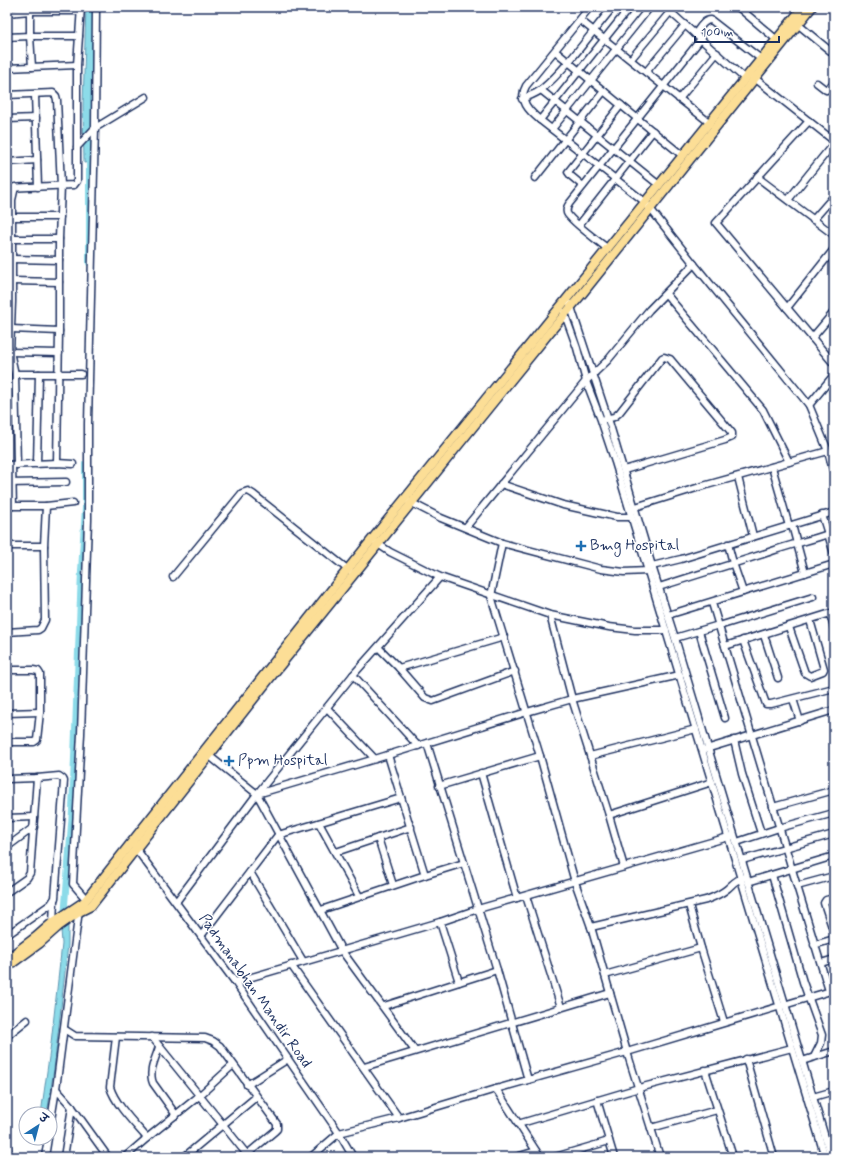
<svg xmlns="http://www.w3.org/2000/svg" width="841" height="1164" viewBox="0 0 841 1164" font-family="Mynerve,'Playpen Sans Deva',sans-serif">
	<rect width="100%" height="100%" fill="#fff"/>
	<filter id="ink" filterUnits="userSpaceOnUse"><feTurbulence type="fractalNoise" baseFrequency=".025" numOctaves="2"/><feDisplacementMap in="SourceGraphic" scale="8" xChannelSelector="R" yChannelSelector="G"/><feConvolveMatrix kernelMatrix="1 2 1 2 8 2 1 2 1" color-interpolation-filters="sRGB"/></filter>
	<g filter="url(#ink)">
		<g fill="#8cdbe9" stroke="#5f96b1">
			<path d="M86 7H94L92 50V162L84 163 83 106Z"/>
			<path d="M68 924V945L54 1069 47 1114H41L51 1043 62 944 61 929Z"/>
		</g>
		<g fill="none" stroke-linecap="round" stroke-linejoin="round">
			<g stroke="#8cdbe9" stroke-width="6">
				<path d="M89 154V263"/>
				<path d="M64 918 72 811 81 571 85 508V464"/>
			</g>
			<defs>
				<g id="minor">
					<path d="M590 7 526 86C518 100 529 111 540 120L645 202 694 264 809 405 828 451 834 474"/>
					<path d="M665 7 745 79"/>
					<path d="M738 7 777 40"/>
					<path d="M7 13 30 11H81"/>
					<path d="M580 20 710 123"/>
					<path d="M795 22 834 54"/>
					<path d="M695 34C700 28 703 20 711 20L761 59"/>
					<path d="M7 37 30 36V8"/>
					<path d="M555 51 683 156"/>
					<path d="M631 59 670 12"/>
					<path d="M32 67 30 36H79L81 7"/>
					<path d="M7 68 77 65"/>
					<path d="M646 72 685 25"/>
					<path d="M752 76 834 141"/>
					<path d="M817 83 826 90 834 83"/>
					<path d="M541 90 659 185"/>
					<path d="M35 94 38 187"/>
					<path d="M7 95 53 93 56 96 57 100 61 186 59 239V331L57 463"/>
					<path d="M522 99C529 96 536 94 542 89 567 68 591 33 613 7"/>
					<path d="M679 99 717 53"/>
					<path d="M7 119 36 118"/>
					<path d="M540 120 630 7"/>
					<path d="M809 121 716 223 834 364"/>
					<path d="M552 129 650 7"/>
					<path d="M77 147 95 128 146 97"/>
					<path d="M7 162 37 160"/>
					<path d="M757 177 834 235"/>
					<path d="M535 178 604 91"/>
					<path d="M583 186 571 176 568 172 621 105"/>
					<path d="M15 187 12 200V302L10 352 15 374 17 465"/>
					<path d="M7 188 74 185 77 181V65L79 36"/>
					<path d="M788 200 834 143"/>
					<path d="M7 217H60"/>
					<path d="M813 220 834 196"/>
					<path d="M579 225 653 131"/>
					<path d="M12 239H59"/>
					<path d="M608 249C600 242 570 221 567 213 566 210 567 207 569 204L701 39"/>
					<path d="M12 259 59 260"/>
					<path d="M12 281 59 282"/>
					<path d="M666 294 763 410 789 462"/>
					<path d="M570 304 610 425 652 566 675 638 831 1157"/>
					<path d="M787 308 834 249"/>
					<path d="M564 312 577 348 586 381 601 420 615 462 825 1157"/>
					<path d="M11 329 59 331"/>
					<path d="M812 338 834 312"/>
					<path d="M10 352 59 353"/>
					<path d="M15 374H81"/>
					<path d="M809 405 834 375"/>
					<path d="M605 419 614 417 619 413 662 358 664 357 670 359 732 433V437L725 440 624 470"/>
					<path d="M37 464 39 374"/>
					<path d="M7 465 57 463 73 464"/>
					<path d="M12 465 13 506"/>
					<path d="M772 467 789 526"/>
					<path d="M738 477 753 536"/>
					<path d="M7 483 66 482"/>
					<path d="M501 484 563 505 617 517H631"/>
					<path d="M408 501 441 518 502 543 601 569 624 572 648 571"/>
					<path d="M7 506H46L73 503"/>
					<path d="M632 508 703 486 828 451"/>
					<path d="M792 525 805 573"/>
					<path d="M466 527 586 381 608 360 649 310 694 264"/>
					<path d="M828 534 834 554"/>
					<path d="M375 542 390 552 440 577 550 615 609 627 635 630H666"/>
					<path d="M502 543 491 596 540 756 575 882 591 927 627 1052 660 1157"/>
					<path d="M728 544 733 563 743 592"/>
					<path d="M7 546H44"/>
					<path d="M652 566 681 559 834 512"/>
					<path d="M173 577 242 493 248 491 253 494 351 572"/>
					<path d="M659 587C698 574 737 563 775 550 793 544 811 540 828 534L822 515"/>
					<path d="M712 603 797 886"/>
					<path d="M830 614 834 628"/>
					<path d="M550 615 572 699 609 815 624 867"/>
					<path d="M668 615 834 564"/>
					<path d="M719 626 813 597"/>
					<path d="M789 627 805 673 810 676 823 671 824 669 810 620"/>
					<path d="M699 631 725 718"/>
					<path d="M7 632 38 630 41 628 45 620 44 546 46 506"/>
					<path d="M764 635 778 678"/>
					<path d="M675 638 719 625"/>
					<path d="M743 640 766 704H771L834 688"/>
					<path d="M725 646 834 612"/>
					<path d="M379 648 399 668 425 698 433 701 515 671"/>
					<path d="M399 668 504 637"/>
					<path d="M7 670H33L38 671 40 674V712L37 740 34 742H7"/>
					<path d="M353 675 418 746"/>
					<path d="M793 699 800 721"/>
					<path d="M327 708 375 759"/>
					<path d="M7 713 40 712"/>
					<path d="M734 740 742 774 761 833"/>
					<path d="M427 743 497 970 528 1080"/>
					<path d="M706 749 834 710"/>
					<path d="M207 754 257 794 342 951 415 1051"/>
					<path d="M388 755 425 875"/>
					<path d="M590 756 696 729"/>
					<path d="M481 773 517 898"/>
					<path d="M7 779 37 778 59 776 63 779 64 781 55 898 51 904 7 935"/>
					<path d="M439 786 540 756"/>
					<path d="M257 794 375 759 527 712 572 699 680 675"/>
					<path d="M773 807 834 790"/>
					<path d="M609 815 712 782"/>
					<path d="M7 818 34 817"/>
					<path d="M319 823 359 896"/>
					<path d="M378 838 393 885"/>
					<path d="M737 842 779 828 834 813"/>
					<path d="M134 846 235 982 339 1133 353 1157"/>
					<path d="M7 847 34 827"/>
					<path d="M336 852 411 827"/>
					<path d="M742 860 834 834"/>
					<path d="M250 872 303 961"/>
					<path d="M772 875 803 982 822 1035 821 1043 814 1057"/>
					<path d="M748 882 834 856"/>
					<path d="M7 892 27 878 30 873 37 778"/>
					<path d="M526 896 561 1007"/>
					<path d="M834 898 826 900 824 903 834 933"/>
					<path d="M86 899 73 884 81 734 88 520V423L95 128 96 7"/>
					<path d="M176 902 257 794 353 675 440 577"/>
					<path d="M689 905 701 948 724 1022"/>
					<path d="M321 910 425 875 464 863"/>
					<path d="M440 922 459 982"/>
					<path d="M53 924 54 900"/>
					<path d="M591 927 706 900C714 897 721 894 727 889 733 884 735 880 743 878"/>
					<path d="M201 936 278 835 401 798"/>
					<path d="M814 945 834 939"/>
					<path d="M821 963 834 959"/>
					<path d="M291 965 399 1118"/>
					<path d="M605 975 701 948"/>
					<path d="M235 982 440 922 478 909 732 836"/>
					<path d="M829 991 797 886 834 876"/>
					<path d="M384 1006 497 970"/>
					<path d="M64 1029 75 1036 205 1038 213 1041 220 1046 277 1124V1129L275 1131 244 1157"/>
					<path d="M7 1036 27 1020"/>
					<path d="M116 1037 110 1087C115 1104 135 1124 147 1138"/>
					<path d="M152 1037 249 1157"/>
					<path d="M159 1047C156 1058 148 1071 153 1083L176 1115"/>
					<path d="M746 1059 774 1157"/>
					<path d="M802 1061 834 1051"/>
					<path d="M364 1067 610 993"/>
					<path d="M705 1070 733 1157"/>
					<path d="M247 1085 288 1059"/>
					<path d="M56 1089 79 910"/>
					<path d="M496 1089 540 1157"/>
					<path d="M813 1097 834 1091"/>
					<path d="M597 1100 614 1157"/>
					<path d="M518 1124 639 1088 792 1048"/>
					<path d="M50 1126 56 1089 72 1107 108 1157"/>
					<path d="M651 1128 717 1110"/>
					<path d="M7 1135 8 1157"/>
					<path d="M45 1157 48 1138"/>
					<path d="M64 1157 72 1107"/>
					<path d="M125 1157 147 1138 199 1096 233 1065"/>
					<path d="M184 1157 256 1097"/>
					<path d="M311 1157 339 1133 399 1118 496 1089 627 1052 834 990"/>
					<path d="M516 1157 536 1151"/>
					<path d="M555 1157 609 1141"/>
				</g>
				<g id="major">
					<path d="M7 959 36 937 52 923 85 901 348 569 803 7"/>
					<path d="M7 967 40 943 59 926 79 912 91 906 274 673 549 333 582 294 812 7"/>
				</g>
			</defs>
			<use href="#minor" stroke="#1b2f5e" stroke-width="9"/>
			<use href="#major" stroke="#1b2f5e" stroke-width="11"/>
			<use href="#minor" stroke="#fff" stroke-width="6"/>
			<use href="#major" stroke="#fcde96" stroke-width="8"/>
		</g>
	</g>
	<g fill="#1f6fb2" stroke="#fff" stroke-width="1.5">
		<path d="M579 540h4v4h4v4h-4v4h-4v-4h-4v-4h4z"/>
		<path d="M227 755h4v4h4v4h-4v4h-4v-4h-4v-4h4z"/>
	</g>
	<g text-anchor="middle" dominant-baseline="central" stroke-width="3" stroke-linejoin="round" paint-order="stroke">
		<g font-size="15" fill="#1b2f5e" stroke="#fff" text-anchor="start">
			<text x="590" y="546">Bmg Hospital</text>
			<text x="238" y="761">Ppm Hospital</text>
		</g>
		<g font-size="15" fill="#1b2f5e" stroke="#fff">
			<text transform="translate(255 991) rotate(55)">Padmanabhan Mandir Road</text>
		</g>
	</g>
	<rect width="841" height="1164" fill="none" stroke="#fff" stroke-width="24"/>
	<rect x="12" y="12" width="817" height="1140" fill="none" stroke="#1b2f5e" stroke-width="1.5" filter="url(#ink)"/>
	<g transform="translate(38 1126) rotate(36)"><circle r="19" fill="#ffffff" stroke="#a4acbf"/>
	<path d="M0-3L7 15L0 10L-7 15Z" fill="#1f6fb2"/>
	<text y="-6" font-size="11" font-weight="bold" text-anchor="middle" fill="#1b2f5e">उ</text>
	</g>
	<path d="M695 36v6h84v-6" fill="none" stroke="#1b2f5e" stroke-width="2"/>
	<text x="701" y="36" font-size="12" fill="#1b2f5e" stroke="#ffffff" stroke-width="3" paint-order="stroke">100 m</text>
</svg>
